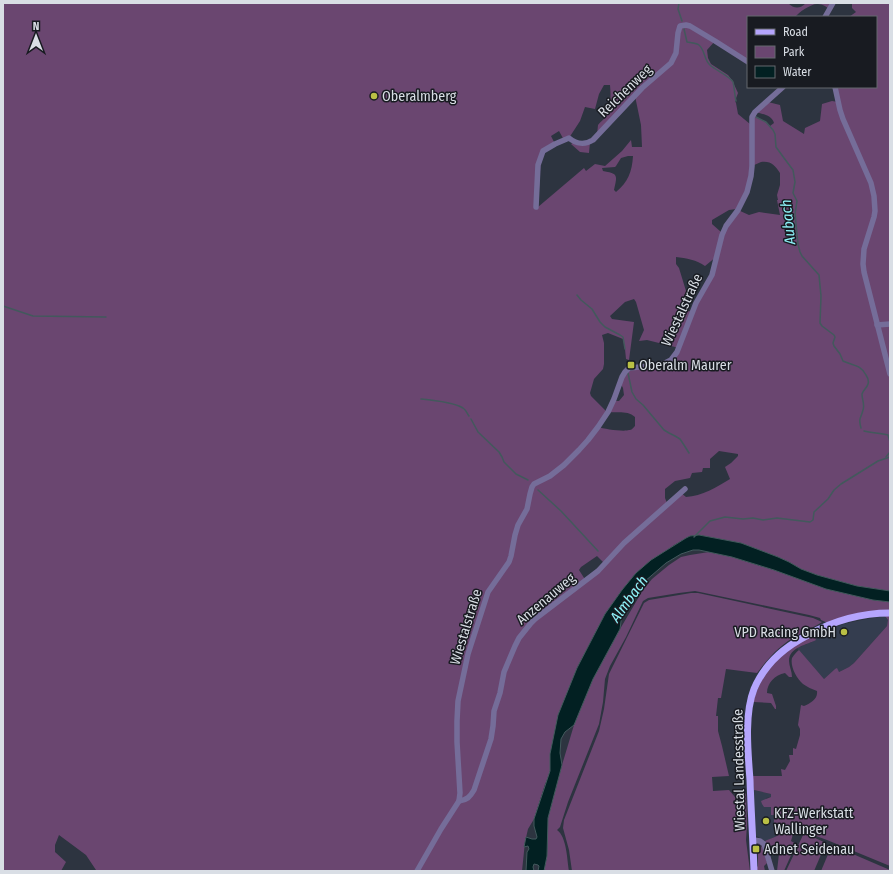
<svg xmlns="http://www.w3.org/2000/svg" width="893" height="874" viewBox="0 0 893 874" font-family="'Fira Sans Condensed',sans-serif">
	<rect width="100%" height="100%" fill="#2d3440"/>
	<g fill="#343d4f">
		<path d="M885 616 888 620V622L887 626 854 663 849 667 839 672 835 669 824 679 803 656 797 648 814 641 816 639 812 636 826 630H828L844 624 862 620Z"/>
		<path d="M754 790 771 794V797L766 798 771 806V815H774L776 827H780V832L778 835 774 838 765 841 755 835Z"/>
	</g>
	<g fill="#6a4670" fill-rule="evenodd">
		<path d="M3 3H788C794 9 800 9 806 3H833L830 9C826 7 823 4 818 4 812 3 799 12 795 17H748V62L715 41 707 50 708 58 711 64 728 75 732 80 738 93 735 101 736 103 738 114 750 124 753 115 766 122 770 126 774 123C772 115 762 114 755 112L768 102 780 105 783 121 804 134 805 128 820 121 822 104 832 101 838 102 835 87H876V17H849L856 12 852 8V3H890V591L857 586 817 575 801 569 789 562 778 557 741 543 699 535 690 536 674 545 636 573 622 590 605 614 577 668 572 682 550 754V771L548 778 545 784 534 819 528 829 525 842 522 871H97L96 870 86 855 59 835 55 845V852L66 862 61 871H3ZM604 85H610C611 95 611 109 605 118 603 120 600 122 598 125L597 135 635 96 641 125 642 147H632L631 140 622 151 605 166 595 164 586 171 584 168 538 207 541 154 555 144 551 136 559 131 564 140 569 138 580 121 585 107 595 109 599 94ZM628 156H633C632 172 628 182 616 192L614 190C617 175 619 174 603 171L602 168 615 167 616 166 621 158ZM761 162C772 161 774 165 780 173V185L777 195 778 200H777L780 215 759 212 749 215 738 210 751 176 752 166ZM736 209 721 232 712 224V220L729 210ZM676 257C686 258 697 260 705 266L716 257 709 280 692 312 681 308 686 294V291L679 268 676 264ZM634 299 636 302 644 330 639 341 647 340 679 348 667 363 625 372 620 382 623 388 624 395 619 401H615L606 411 591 396 590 393 594 379 603 369 604 364V343L602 335 608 333 623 339 625 349 626 359 629 360 634 322 612 319 610 316 625 302ZM608 412C617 413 628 410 635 417V426C632 429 632 430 629 430 624 432 604 429 598 427ZM719 451 738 454V456L731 463 725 467 730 479C717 487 702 496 686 497L681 493 667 503 665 498V489L675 481 690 478 692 473 702 472 703 468H710V459ZM597 556 605 564 586 581 579 570 581 567Z"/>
		<path d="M574 142H590L589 153 580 152 571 144Z"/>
		<path d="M709 552 732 557 774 570 826 589 873 600 890 602V866L827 840 797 829 793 834 791 841 796 844 784 871H777L780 845 766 846 765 841C773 837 781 838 780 827H776V824L774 823V815H771V807H764L762 804 761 801 771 797V794L754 790 752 776H782L781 769 785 770 790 761 789 755H793V748L796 749 800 735V729L798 725 801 705 804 706C811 703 818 699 817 691 812 689 807 687 803 684 796 678 790 666 792 658 794 655 796 652 799 650L824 679 835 669 837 668 839 672 849 667 854 663 887 626 888 620 885 616 884 613 830 624 821 620 820 618 809 615 700 592 695 591 679 593 648 598 643 601 626 637 610 666 605 679 603 702 599 724 568 802 560 827 557 830C567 837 567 860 569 871H544L547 856 548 818 562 765 574 725 593 679 620 629 643 590 652 579 669 565 681 557 690 555Z"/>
		<path d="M691 593H698L813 618 822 622C815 627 805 630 798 635 781 644 769 657 757 673L726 669 721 698H718L716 716H718V731L722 746 729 776 712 777 713 791 729 790 740 803 741 794 743 792 746 793 747 825 746 840 750 871H572L569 850 563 828 564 820 599 731 604 709 609 674 644 603 649 600Z"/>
		<path d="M812 636 815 637 816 640C807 645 789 647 789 661 789 666 792 671 792 677H789L785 673C775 675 767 683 767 693L772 694 776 706V709H775L771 703 753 702C757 688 765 672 775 661 785 650 800 643 812 636Z"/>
		<path d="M804 833 826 843 814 871H786Z"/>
		<path d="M758 843C764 847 765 856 767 863L764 866 765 871H756V868L758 866Z"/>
		<path d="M832 845 890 870V871H821Z"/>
	</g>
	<path fill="#022022" stroke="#42595c" d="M699 535 741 543 778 557 789 562 801 569 817 575 857 586 890 591V602L873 600 826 589 774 570 732 557 699 550H693L681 554 666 563 644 582 637 593 635 599 625 609 622 614 620 629 593 679 574 725 565 732 561 739 560 753 562 765 548 818 547 856 544 871H538L539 866 538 865 534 864 533 867 534 871H526L527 852 529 849 528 846 524 847 526 837 532 839H536L537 837 534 826V819L550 771V754L558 715 577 668 605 614 622 590 636 573 651 560 686 538 690 536Z"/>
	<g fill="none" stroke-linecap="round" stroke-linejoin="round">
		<g stroke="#42595c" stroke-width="1.5">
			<path d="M679 3 678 9 682 21"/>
			<path d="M684 29 687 42C691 43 697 43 699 45 705 50 704 60 710 65 715 70 730 76 733 82 734 85 735 97 736 101"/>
			<path d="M756 117 766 122 773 130 775 134 776 147 784 158 793 170 795 182 793 193 797 201 795 214 798 244 800 252 802 256 819 275 821 296 820 323 822 326 834 335 835 337 833 343 834 346 840 354 843 361C853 366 860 364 866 375 868 378 869 381 868 384 867 388 863 390 862 394 862 400 865 404 863 410 861 419 858 417 861 428"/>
			<path d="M577 295 581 300 592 309 600 322 605 327 620 335 623 337 625 349"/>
			<path d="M3 306 33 316 106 317"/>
			<path d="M628 373 632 392 636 399 643 405 664 430 669 433 675 436 680 439 684 445 689 453"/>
			<path d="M421 399C432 400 453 402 463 408 466 410 467 413 469 416"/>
			<path d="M471 419 478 432 499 452 502 457 504 462 516 474 528 480"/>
			<path d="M864 431C872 433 880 433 888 435L890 442"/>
			<path d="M890 444V448"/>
			<path d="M886 457 890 452"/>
			<path d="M538 490 561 511 598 551"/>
			<path d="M694 537 710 521 725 517 743 519 753 518 763 520 777 518 810 522 813 520 814 512 828 499 834 490 841 484 878 461 890 457"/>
		</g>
		<g stroke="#756d99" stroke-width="5.5">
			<path d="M825 17 833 3"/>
			<path d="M835 87 840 110 843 119 871 183 874 196 875 211 874 217 864 249 863 264 864 272 890 374"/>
			<path d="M536 207 538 165 543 151 555 144 569 138C576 144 585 145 593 140L642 88 671 63 676 53 678 33 680 26 686 25 690 26 715 41 748 62"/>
			<path d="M877 325 890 324"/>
			<path d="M459 801C467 800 470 797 474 790L491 739 493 726 494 711 500 693 504 672 515 646 519 638 531 623 535 619 598 571 624 543 685 489"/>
			<path d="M753 840 760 841 764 844 772 871"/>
			<path d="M417 871 441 829 459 801 460 793 457 742V721L458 701 468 654 488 592 509 562 511 556 515 535 518 525 527 509 530 494 532 487 534 484 550 476 564 465 579 450 588 440 598 427 608 412 614 399 622 377 625 372 629 368 661 365 671 360 677 352 696 303 712 275 722 235 726 226 738 210 747 192 751 176 752 166V117L755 112 783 87"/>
		</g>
		<path stroke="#b5a5fd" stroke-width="7" d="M754 871C753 841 751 810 750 780 748 753 744 714 754 689 765 663 784 647 808 635 833 621 862 613 890 613"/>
	</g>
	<g fill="#bac045" stroke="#181b21" stroke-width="1.5">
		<circle cx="374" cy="96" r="4"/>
		<rect x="627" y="361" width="8" height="8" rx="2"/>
		<circle cx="844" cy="632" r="4"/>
		<circle cx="766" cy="821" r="4"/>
		<rect x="752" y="845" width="8" height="8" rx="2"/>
	</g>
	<g text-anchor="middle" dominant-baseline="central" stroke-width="3" stroke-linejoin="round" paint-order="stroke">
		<g font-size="14" fill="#d9dee5" stroke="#181b21">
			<text transform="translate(625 91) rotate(-44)">Reichenweg</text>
			<text transform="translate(682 310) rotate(-65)">Wiestalstraße</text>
			<text transform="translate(546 599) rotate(-40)">Anzenauweg</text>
			<text transform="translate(466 627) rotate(-73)">Wiestalstraße</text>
			<text transform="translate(739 770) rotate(-91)">Wiestal Landesstraße</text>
		</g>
		<g font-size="14" fill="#d9dee5" stroke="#181b21" text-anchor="start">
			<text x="382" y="96">Oberalmberg</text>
			<text x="639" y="365">Oberalm Maurer</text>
			<text x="836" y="632" text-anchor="end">VPD Racing GmbH</text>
			<text x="774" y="813">KFZ-Werkstatt<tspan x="774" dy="16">Wallinger</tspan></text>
			<text x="764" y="849">Adnet Seidenau</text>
		</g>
		<g font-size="15" font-style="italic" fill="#8ef2f9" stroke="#181b21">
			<text transform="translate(788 222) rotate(-96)">Aubach</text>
			<text transform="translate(629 599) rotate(-54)">Almbach</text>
		</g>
	</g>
	<rect width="893" height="874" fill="none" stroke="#d9dee5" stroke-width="8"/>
	<rect x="747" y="16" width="130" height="72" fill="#181b21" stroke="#65696f"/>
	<rect x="755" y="29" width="20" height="6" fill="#b5a5fd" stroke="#65696f"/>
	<text x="783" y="36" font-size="12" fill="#d9dee5">Road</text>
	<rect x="755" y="46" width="20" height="12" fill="#6a4670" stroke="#65696f"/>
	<text x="783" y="56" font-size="12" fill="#d9dee5">Park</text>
	<rect x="755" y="66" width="20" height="12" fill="#022022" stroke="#65696f"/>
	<text x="783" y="76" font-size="12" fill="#d9dee5">Water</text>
	<g transform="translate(36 36)" stroke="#181b21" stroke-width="3" paint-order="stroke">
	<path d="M0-3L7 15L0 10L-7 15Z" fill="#d9dee5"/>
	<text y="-6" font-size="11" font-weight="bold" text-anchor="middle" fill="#d9dee5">N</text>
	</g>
</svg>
